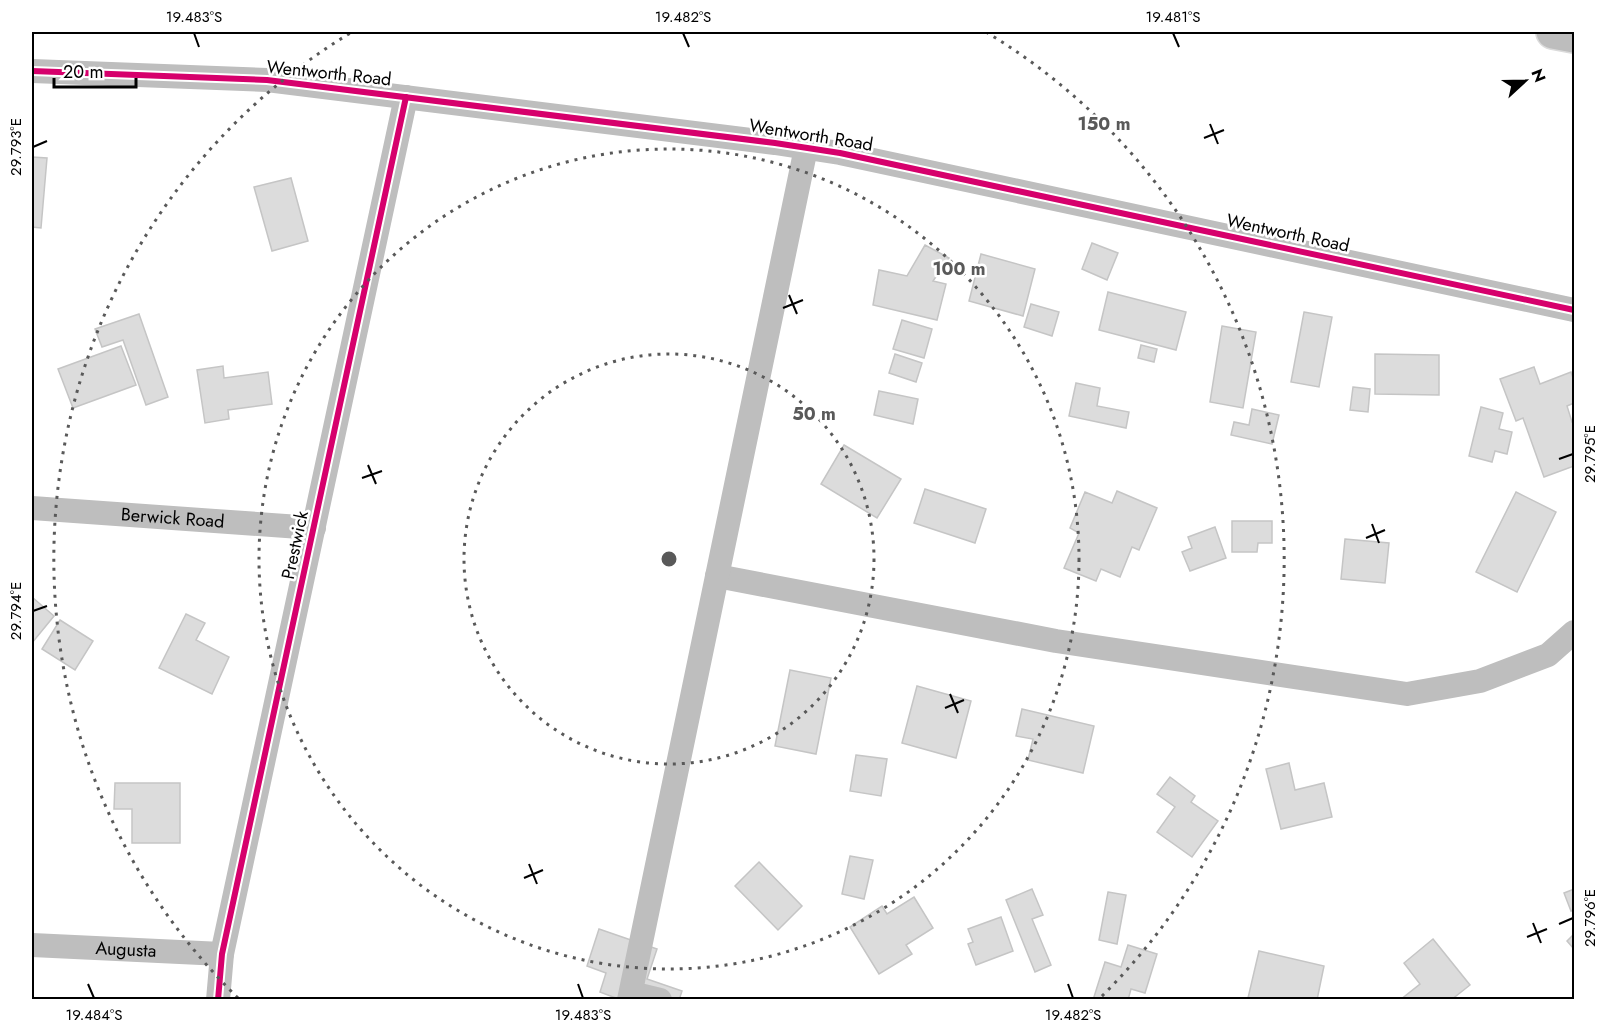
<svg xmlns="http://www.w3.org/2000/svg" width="1606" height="1031" viewBox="0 0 1606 1031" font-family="Jost,sans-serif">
	<rect width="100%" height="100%" fill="#fff"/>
	<g fill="#dcdcdc" stroke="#c5c5c5" stroke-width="1.5">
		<path d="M32 157 47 158 41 228 32 227Z"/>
		<path d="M291 178 308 241 272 251 254 187Z"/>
		<path d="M1092 243 1118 253 1107 280 1082 269Z"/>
		<path d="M925 245 949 258 933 281 946 284 937 320 873 305 879 270 907 276Z"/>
		<path d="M981 254 1035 269 1023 316 969 301Z"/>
		<path d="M1108 292 1186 312 1176 350 1099 330Z"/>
		<path d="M1031 304 1059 312 1052 336 1024 327Z"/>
		<path d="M1304 312 1332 317 1319 387 1291 382Z"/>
		<path d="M139 314 168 397 146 405 123 340 102 347 95 329Z"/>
		<path d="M902 320 932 329 924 358 893 349Z"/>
		<path d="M1222 326 1256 332 1243 408 1210 402Z"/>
		<path d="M1141 345 1157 349 1154 362 1138 358Z"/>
		<path d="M121 346 136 385 73 408 58 369Z"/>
		<path d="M895 354 922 363 916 382 889 373Z"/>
		<path d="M1375 354 1439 355V395L1375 394Z"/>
		<path d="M223 366 224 378 268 372 272 404 228 410 229 419 205 423 197 370Z"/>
		<path d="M1534 367 1540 384 1571 372 1574 381V403L1567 406 1572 422 1574 421V466L1544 477 1523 418 1516 421 1500 379Z"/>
		<path d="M1076 383 1100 388 1097 406 1129 412 1126 428 1069 416Z"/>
		<path d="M1353 387 1370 389 1368 412 1350 410Z"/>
		<path d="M879 391 918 399 913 424 874 415Z"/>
		<path d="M1481 407 1503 413 1499 429 1512 432 1507 454 1495 451 1492 462 1469 456Z"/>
		<path d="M1252 409 1279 415 1272 444 1231 435 1234 422 1249 425Z"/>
		<path d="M844 445 901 479 877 518 821 484Z"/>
		<path d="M925 489 986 509 975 543 914 523Z"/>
		<path d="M1117 491 1157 508 1139 550 1132 547 1120 577 1101 569 1096 581 1064 568 1079 533 1070 528 1085 492 1112 503Z"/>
		<path d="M1516 492 1556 512 1517 592 1476 572Z"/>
		<path d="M1232 521H1272V543H1258L1257 552H1232Z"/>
		<path d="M1215 527 1226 558 1190 571 1182 552 1192 548 1188 537Z"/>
		<path d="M1345 539 1389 543 1385 583 1341 579Z"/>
		<path d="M32 597 54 616 32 643Z"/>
		<path d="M186 614 205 623 196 640 229 657 212 694 159 668Z"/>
		<path d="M60 620 93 641 75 670 42 649Z"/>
		<path d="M790 670 831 678 816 754 775 746Z"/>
		<path d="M917 686 971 701 956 758 902 743Z"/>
		<path d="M1022 709 1094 726 1083 773 1028 760 1033 739 1016 736Z"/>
		<path d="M856 755 887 759 881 796 850 791Z"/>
		<path d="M1289 763 1295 790 1324 783 1332 817 1281 829 1266 769Z"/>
		<path d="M1170 777 1195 796 1191 802 1218 821 1192 857 1157 832 1175 807 1157 794Z"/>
		<path d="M115 783H180V843H132V809H114Z"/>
		<path d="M850 856 873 860 864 899 842 894Z"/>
		<path d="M759 862 802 906 778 930 735 886Z"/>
		<path d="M1032 889 1043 915 1032 919 1051 965 1035 972 1006 900Z"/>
		<path d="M1574 889V909L1571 911 1564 893Z"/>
		<path d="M1108 892 1126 895 1117 944 1099 940Z"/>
		<path d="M914 897 933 928 906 945 912 954 879 974 850 927 882 906 887 914Z"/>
		<path d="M1001 917 1013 951 976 965 968 944 973 942 968 929Z"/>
		<path d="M599 929 657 949 647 979 682 991 679 1000H621L600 992 606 973 587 966Z"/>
		<path d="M1574 934V949L1567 941Z"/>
		<path d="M1433 939 1470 985 1451 1000H1400L1420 984 1404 963Z"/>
		<path d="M1128 945 1157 954 1145 993 1131 989 1128 1000H1093L1105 962 1121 967Z"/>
		<path d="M1259 951 1324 966 1317 1000H1257L1248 998Z"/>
	</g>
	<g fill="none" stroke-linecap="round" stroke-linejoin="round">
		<defs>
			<path id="highway" d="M1553 32 1574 36"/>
		</defs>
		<use href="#highway" stroke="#dbdbdb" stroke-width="36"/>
		<g stroke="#bebebe" stroke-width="24">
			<path d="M32 71 267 80 775 143 840 153 1574 310"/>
			<path id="s1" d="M32 508 314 528"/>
			<path d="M717 576 1056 641 1407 694 1480 681 1548 655 1574 632"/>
			<path id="s2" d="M32 945 222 954"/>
			<path d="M631 993 660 1000"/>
			<path d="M218 1000 222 954 406 97"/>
			<path d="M629 1000 806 148"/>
		</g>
		<use href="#highway" stroke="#bdbdbd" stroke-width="33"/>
		<defs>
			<g id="cycleway">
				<path d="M32 71 267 80 775 143 840 153 1574 310"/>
				<path d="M218 1000 222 954 406 97"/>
			</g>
		</defs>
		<use href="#cycleway" stroke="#fff" stroke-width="10"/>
		<use href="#cycleway" stroke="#d6006c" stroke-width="6"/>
	</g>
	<path fill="none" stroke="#000" stroke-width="2" d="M194 33 199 47M683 33 689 47M1173 33 1179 47M1210 124 1218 144M1204 138 1224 130M33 147 47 141M789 295 797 314M783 308 803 300M1559 459 1573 454M368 465 376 484M362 478 382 471M1372 524 1379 543M1366 538 1385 530M33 611 47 606M950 694 958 713M945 708 964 700M529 864 537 884M524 878 543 870M1533 923 1541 943M1559 924 1573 918M1527 937 1547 929M88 984 94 998M578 984 583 998M1068 984 1073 998"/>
	<g fill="none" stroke="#595959" stroke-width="3" stroke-dasharray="3 6">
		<circle cx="669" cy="559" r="205"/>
		<circle cx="669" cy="559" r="410"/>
		<path d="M238 998A615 615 0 0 1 352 32M986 32A615 615 0 0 1 1100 998"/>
	</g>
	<g text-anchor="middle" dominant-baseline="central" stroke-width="5" stroke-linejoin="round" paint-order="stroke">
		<g font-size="18" fill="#000" stroke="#fff">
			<text transform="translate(329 73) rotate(6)">Wentworth Road</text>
			<text transform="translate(811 135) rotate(9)">Wentworth Road</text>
			<text transform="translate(1288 233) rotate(12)">Wentworth Road</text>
			<text stroke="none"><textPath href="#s1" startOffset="141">Berwick Road</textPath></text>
			<text transform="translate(295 545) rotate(-78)">Prestwick</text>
			<text stroke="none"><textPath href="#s2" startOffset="94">Augusta</textPath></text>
		</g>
	</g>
	<circle cx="669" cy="559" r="9" fill="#595959" stroke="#fff" stroke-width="3"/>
	<g font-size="18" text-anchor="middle" font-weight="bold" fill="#595959" stroke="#fff" stroke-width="5" stroke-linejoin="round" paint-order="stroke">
		<text x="1104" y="130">150 m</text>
		<text x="959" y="275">100 m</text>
		<text x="814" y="420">50 m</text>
	</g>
	<rect width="1606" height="1031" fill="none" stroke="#ffffff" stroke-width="66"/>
	<g transform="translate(1525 81) rotate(68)" stroke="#ffffff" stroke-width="4.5" paint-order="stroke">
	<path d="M0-4.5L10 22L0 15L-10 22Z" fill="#000000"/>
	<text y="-9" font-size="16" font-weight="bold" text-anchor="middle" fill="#000000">N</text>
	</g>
	<path d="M54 78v9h82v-9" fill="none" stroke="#000000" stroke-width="3"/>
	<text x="63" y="78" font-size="18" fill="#000000" stroke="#ffffff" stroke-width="4.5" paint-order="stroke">20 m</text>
	<rect x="33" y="33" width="1540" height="965" fill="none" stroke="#000" stroke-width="2"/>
	<g font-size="15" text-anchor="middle" fill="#000">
		<text x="194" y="22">19.483°S</text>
		<text x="683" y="22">19.482°S</text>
		<text x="1173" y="22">19.481°S</text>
		<text transform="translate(16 147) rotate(-90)" y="5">29.793°E</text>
		<text transform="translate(1590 454) rotate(-90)" y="5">29.795°E</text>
		<text transform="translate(16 611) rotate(-90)" y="5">29.794°E</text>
		<text transform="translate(1590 918) rotate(-90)" y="5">29.796°E</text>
		<text x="94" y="1020">19.484°S</text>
		<text x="583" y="1020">19.483°S</text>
		<text x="1073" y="1020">19.482°S</text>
	</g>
</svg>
